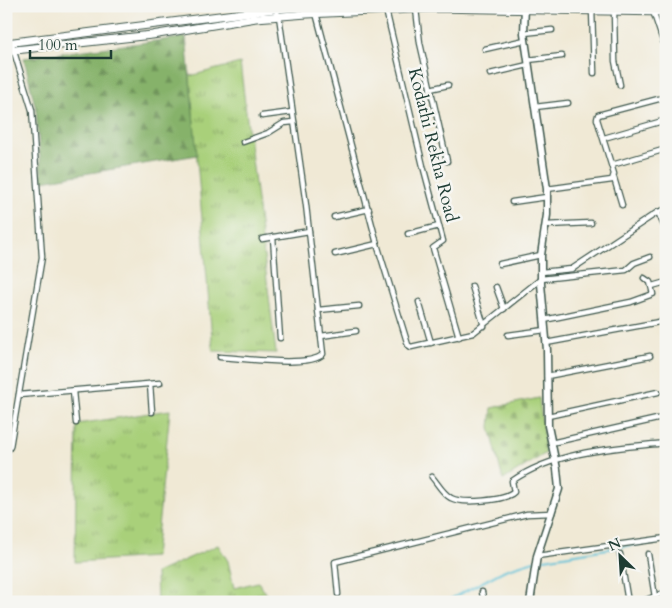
<svg xmlns="http://www.w3.org/2000/svg" width="672" height="608" viewBox="0 0 672 608" font-family="Cardo,serif">
	<defs>
		<pattern id="grass-tufts" width="24" height="20" patternUnits="userSpaceOnUse" patternTransform="scale(1.25)"><rect width="24" height="20" fill="#a9d07a"/><path d="M3 7l-1-3M5 7V3M7 7l1-3M15 17l-1-3M17 17v-4M19 17l1-3" fill="none" stroke="#89aa65"/></pattern>
		<pattern id="forest-firs" width="22" height="20" patternUnits="userSpaceOnUse" patternTransform="scale(1.25)"><rect width="22" height="20" fill="#86b26a"/><path d="M5 1l3.5 6h-7zM16 11l3.5 6h-7z" fill="#6d9258"/></pattern>
		<pattern id="cemetery-stones" width="16" height="16" patternUnits="userSpaceOnUse" patternTransform="scale(1.25)"><rect width="16" height="16" fill="#a9d07a"/><path d="M2 7V4a2 2 0 0 1 4 0v3zM10 15v-3a2 2 0 0 1 4 0v3z" fill="#89aa65"/></pattern>
	</defs>
	<rect width="100%" height="100%" fill="#f6f6f2"/>
	<filter id="ink" filterUnits="userSpaceOnUse"><feTurbulence type="fractalNoise" baseFrequency=".02" numOctaves="2"/><feDisplacementMap in="SourceGraphic" scale="10" xChannelSelector="R" yChannelSelector="G"/><feConvolveMatrix kernelMatrix="1 2 1 2 8 2 1 2 1" color-interpolation-filters="sRGB"/></filter>
	<filter id="wash" filterUnits="userSpaceOnUse"><feTurbulence type="fractalNoise" baseFrequency=".0096" numOctaves="4" result="noise"/><feDisplacementMap in="SourceGraphic" scale="20" xChannelSelector="R" yChannelSelector="G"/><feGaussianBlur stdDeviation="1.12" result="paint"/><feColorMatrix in="noise" values="0 0 0 0 0 0 0 0 0 0 0 0 0 0 0 0 0 1.4 0 .05"/><feComposite in="paint" operator="in"/></filter>
	<g filter="url(#wash)">
		<rect width="100%" height="100%" fill="#f0e9d5"/>
		<g fill="url(#grass-tufts)" stroke="#648657">
			<path d="M240 63 276 353 213 351 190 76Z"/>
			<path d="M170 410 155 557 75 562 77 424Z"/>
			<path d="M218 545 228 561 234 588 258 582 272 602H157L156 573Z"/>
		</g>
		<path fill="url(#forest-firs)" stroke="#52784f" d="M186 37 197 155 42 181 36 110 24 58Z"/>
		<path fill="url(#cemetery-stones)" stroke="#648657" d="M539 398 546 453 503 480 490 427 492 408Z"/>
		<g fill="none" stroke-linecap="round" stroke-linejoin="round">
			<g stroke="#5cc2d9" stroke-width="2">
				<path d="M538 560 652 542"/>
				<path d="M445 602 505 570 534 561"/>
			</g>
		</g>
	</g>
	<g filter="url(#ink)">
		<g fill="none" stroke-linecap="round" stroke-linejoin="round">
			<defs>
				<g id="street">
					<path d="M416 9 420 43 447 161"/>
					<path d="M592 9 594 73"/>
					<path d="M386 10 423 166 443 241 433 248 459 337"/>
					<path d="M614 10 615 61 620 85"/>
					<path d="M653 11 666 50"/>
					<path d="M316 13 377 244 408 345 411 347 473 333 541 279 626 270 634 263 650 257"/>
					<path d="M524 33 552 30"/>
					<path d="M485 49 525 40"/>
					<path d="M528 60 562 56"/>
					<path d="M490 74 528 65"/>
					<path d="M430 89 448 85"/>
					<path d="M535 107 568 103"/>
					<path d="M262 116 292 112"/>
					<path d="M604 138 666 120"/>
					<path d="M243 142 268 133 284 123 294 122"/>
					<path d="M612 165 666 149"/>
					<path d="M614 178 622 205"/>
					<path d="M547 189 612 180 614 174 597 119 598 115 666 97"/>
					<path d="M512 202 547 197"/>
					<path d="M658 212 666 230"/>
					<path d="M334 217 369 209"/>
					<path d="M546 225 591 223"/>
					<path d="M408 234 439 226"/>
					<path d="M273 237 280 338"/>
					<path d="M262 239 309 231"/>
					<path d="M335 254 377 244"/>
					<path d="M500 264 541 255"/>
					<path d="M541 272 572 269 658 212 666 209"/>
					<path d="M472 286 484 326"/>
					<path d="M652 286 666 282"/>
					<path d="M496 287 504 309"/>
					<path d="M419 302 431 343"/>
					<path d="M318 310 359 306"/>
					<path d="M544 320 631 302 653 294 650 282 644 278"/>
					<path d="M508 335 545 330"/>
					<path d="M321 336 356 331"/>
					<path d="M546 343 659 322 666 318"/>
					<path d="M220 357C240 358 311 368 323 354L306 205 279 16 275 9"/>
					<path d="M547 376 650 356"/>
					<path d="M150 384 152 412"/>
					<path d="M73 391 76 423"/>
					<path d="M19 395 160 383"/>
					<path d="M548 416 658 392"/>
					<path d="M551 443 666 417"/>
					<path d="M6 452 10 447 42 257 32 110 11 42"/>
					<path d="M432 477C438 484 443 494 451 498 462 504 505 501 514 492L512 481C555 451 615 448 666 443"/>
					<path d="M620 554 628 602"/>
					<path d="M648 554 655 597"/>
					<path d="M537 556 666 538"/>
					<path d="M482 592 484 602"/>
					<path d="M338 594 335 562 527 514 552 513"/>
					<path d="M641 602 666 592"/>
				</g>
				<path id="secondary" d="M525 6 524 33 547 189V215L541 255V284L547 350 548 426 557 469 559 489 537 556 530 602"/>
				<g id="primary">
					<path d="M6 43 275 9 314 6"/>
					<path d="M6 51 152 35 256 18 307 14 434 8 666 12"/>
				</g>
			</defs>
			<use href="#street" stroke="#3e574c" stroke-width="7"/>
			<use href="#secondary" stroke="#3e574c" stroke-width="9"/>
			<use href="#primary" stroke="#3e574c" stroke-width="9"/>
			<use href="#street" stroke="#fff" stroke-width="4.5"/>
			<use href="#secondary" stroke="#fff" stroke-width="6"/>
			<use href="#primary" stroke="#fff" stroke-width="7"/>
		</g>
	</g>
	<g text-anchor="middle" dominant-baseline="central" stroke-width="5" stroke-linejoin="round" paint-order="stroke">
		<g font-size="18" fill="#1f3d34" stroke="#f6f6f2">
			<text transform="translate(433 145) rotate(76)">Kodathi Rekha Road</text>
		</g>
	</g>
	<rect width="672" height="608" fill="none" stroke="#f6f6f2" stroke-width="25"/>
	<g transform="translate(620 556) rotate(335)" stroke="#f6f6f2" stroke-width="4" paint-order="stroke">
	<path d="M0-4L9 19L0 12L-9 19Z" fill="#1f3d34"/>
	<text y="-8" font-size="14" font-weight="bold" text-anchor="middle" fill="#1f3d34">N</text>
	</g>
	<path d="M30 50v8h81v-8" fill="none" stroke="#1f3d34" stroke-width="2.5"/>
	<text x="38" y="50" font-size="15" fill="#1f3d34" stroke="#f6f6f2" stroke-width="4" paint-order="stroke">100 m</text>
</svg>
